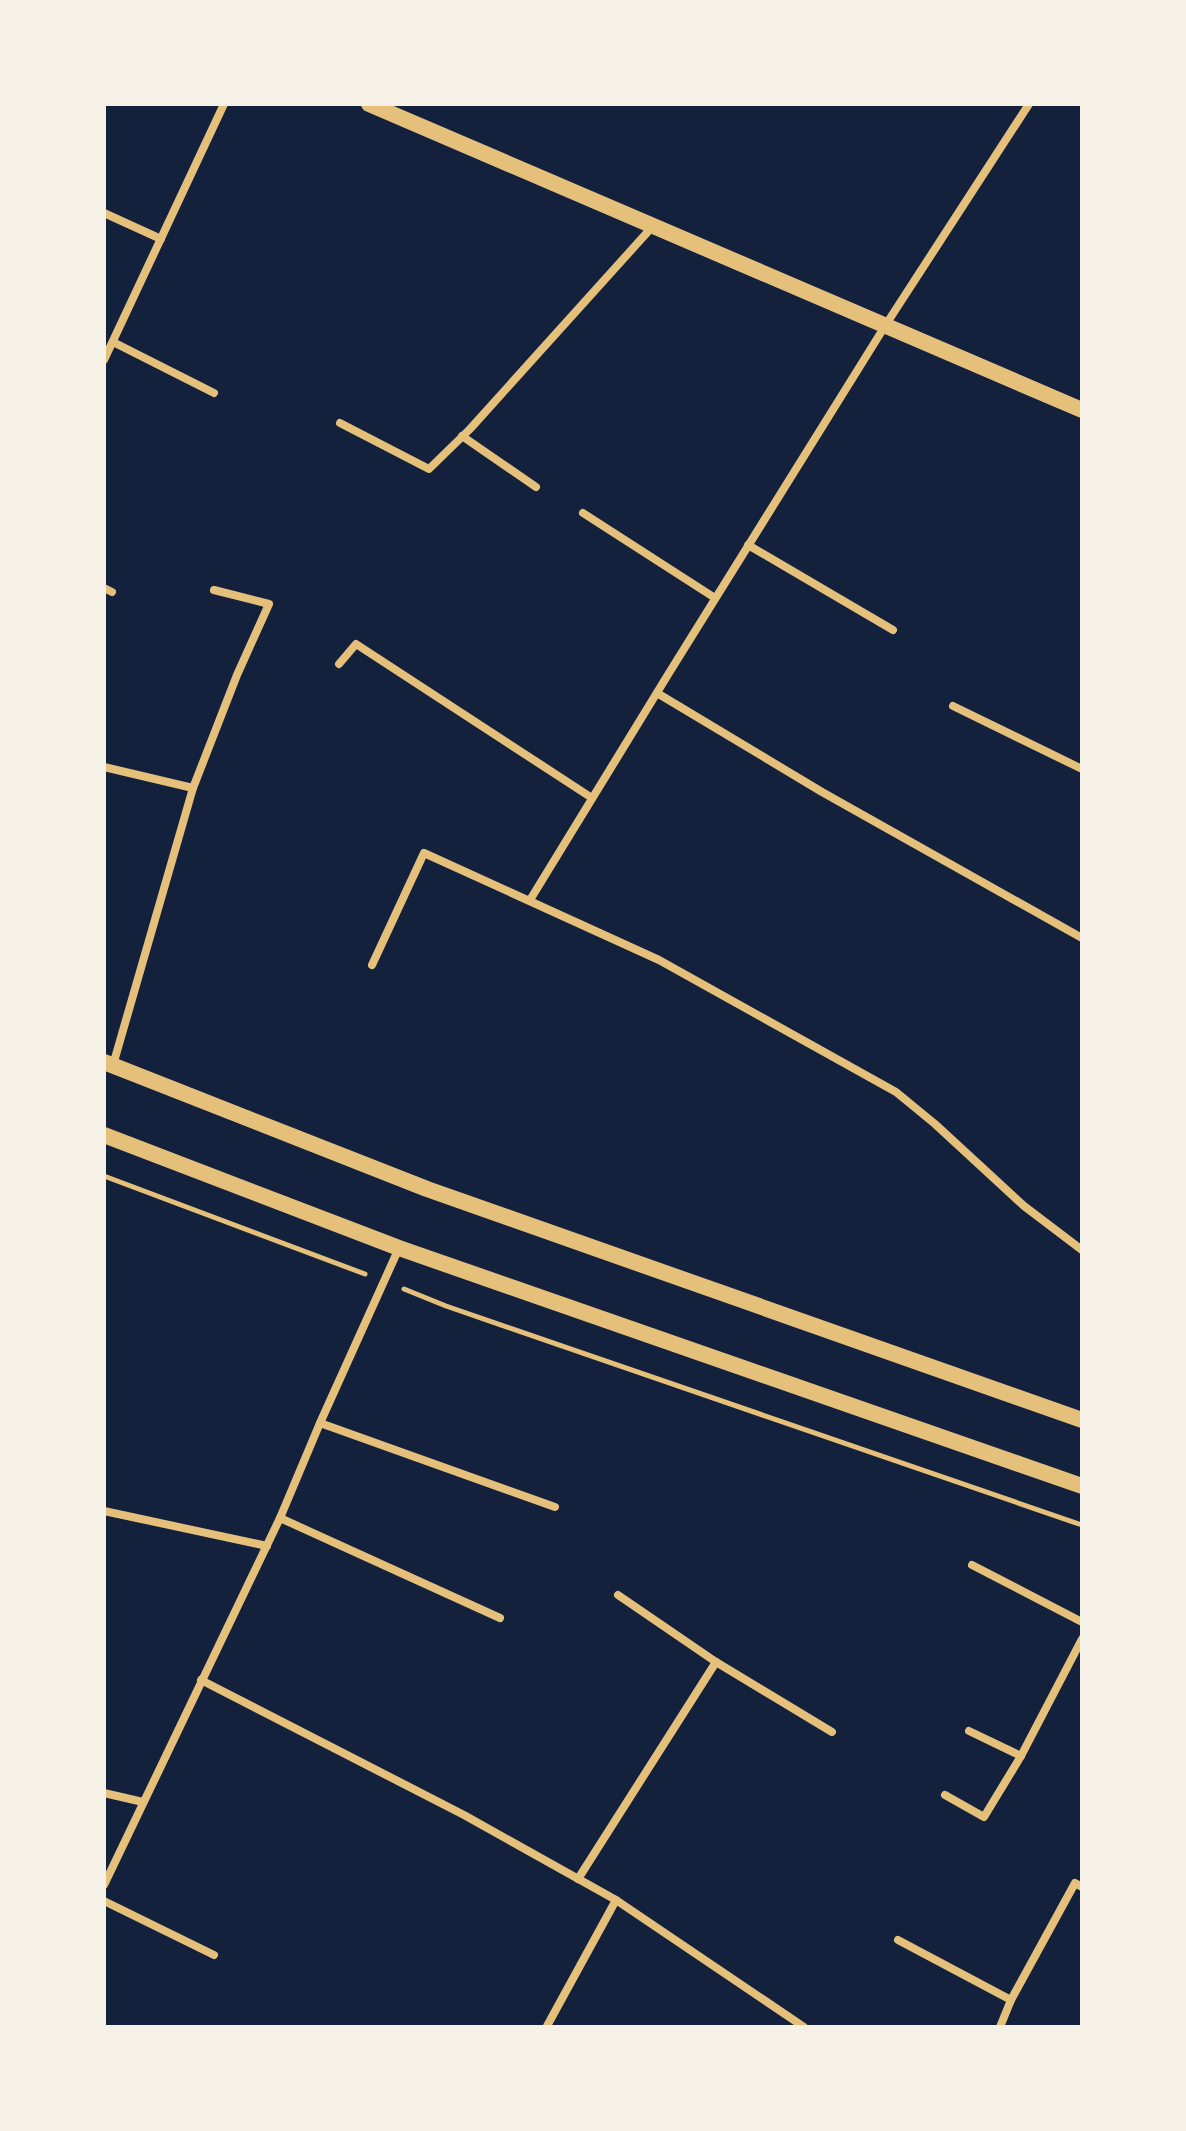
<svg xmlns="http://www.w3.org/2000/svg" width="1186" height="2131" viewBox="0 0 1186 2131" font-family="'PT Serif',serif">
	<rect width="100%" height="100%" fill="#14213d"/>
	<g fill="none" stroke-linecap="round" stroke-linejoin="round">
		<g stroke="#e5c07b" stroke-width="5">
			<path d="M104 1176 365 1274"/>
			<path d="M404 1289 446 1306 1082 1525"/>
		</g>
		<g stroke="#e5c07b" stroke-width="8">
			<path d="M104 213 161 239"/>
			<path d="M113 342 214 393"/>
			<path d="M104 360 224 104"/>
			<path d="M340 423 429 469 470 429 653 226"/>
			<path d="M462 436 536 487"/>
			<path d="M583 513 715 598"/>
			<path d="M748 545 893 630"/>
			<path d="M104 588 112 592"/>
			<path d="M339 664 356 644 592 798"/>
			<path d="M657 693 822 792 1082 938"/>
			<path d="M953 706 1082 769"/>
			<path d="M104 767 193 788"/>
			<path d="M530 900 669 673 885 326 1029 104"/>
			<path d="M372 965 424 853 659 960 896 1092 935 1124 1024 1206 1082 1250"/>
			<path d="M113 1065 193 788 237 675 269 604 214 590"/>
			<path d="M320 1423 555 1507"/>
			<path d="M104 1511 267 1546"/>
			<path d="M280 1518 500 1618"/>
			<path d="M972 1565 1082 1622"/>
			<path d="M618 1595 716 1662 832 1732"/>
			<path d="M201 1680 464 1815 616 1900 804 2027"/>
			<path d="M969 1731 1021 1756"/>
			<path d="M104 1793 143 1802"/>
			<path d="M945 1795 984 1817 1021 1756 1082 1639"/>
			<path d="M578 1879 716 1662"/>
			<path d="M104 1885 280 1518 320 1423 399 1248"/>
			<path d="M104 1901 214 1955"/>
			<path d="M898 1940 1011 2000"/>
			<path d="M547 2026 616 1900"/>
			<path d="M1000 2027 1011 2000 1075 1883 1082 1887"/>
		</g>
		<g stroke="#e5c07b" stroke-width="16">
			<path d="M369 104 1082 410"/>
			<path d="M104 1062 427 1189 1082 1420"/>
			<path d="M104 1135 399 1248 1082 1486"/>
		</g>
	</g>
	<rect width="1186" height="2131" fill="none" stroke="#f6f1e7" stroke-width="212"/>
</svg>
